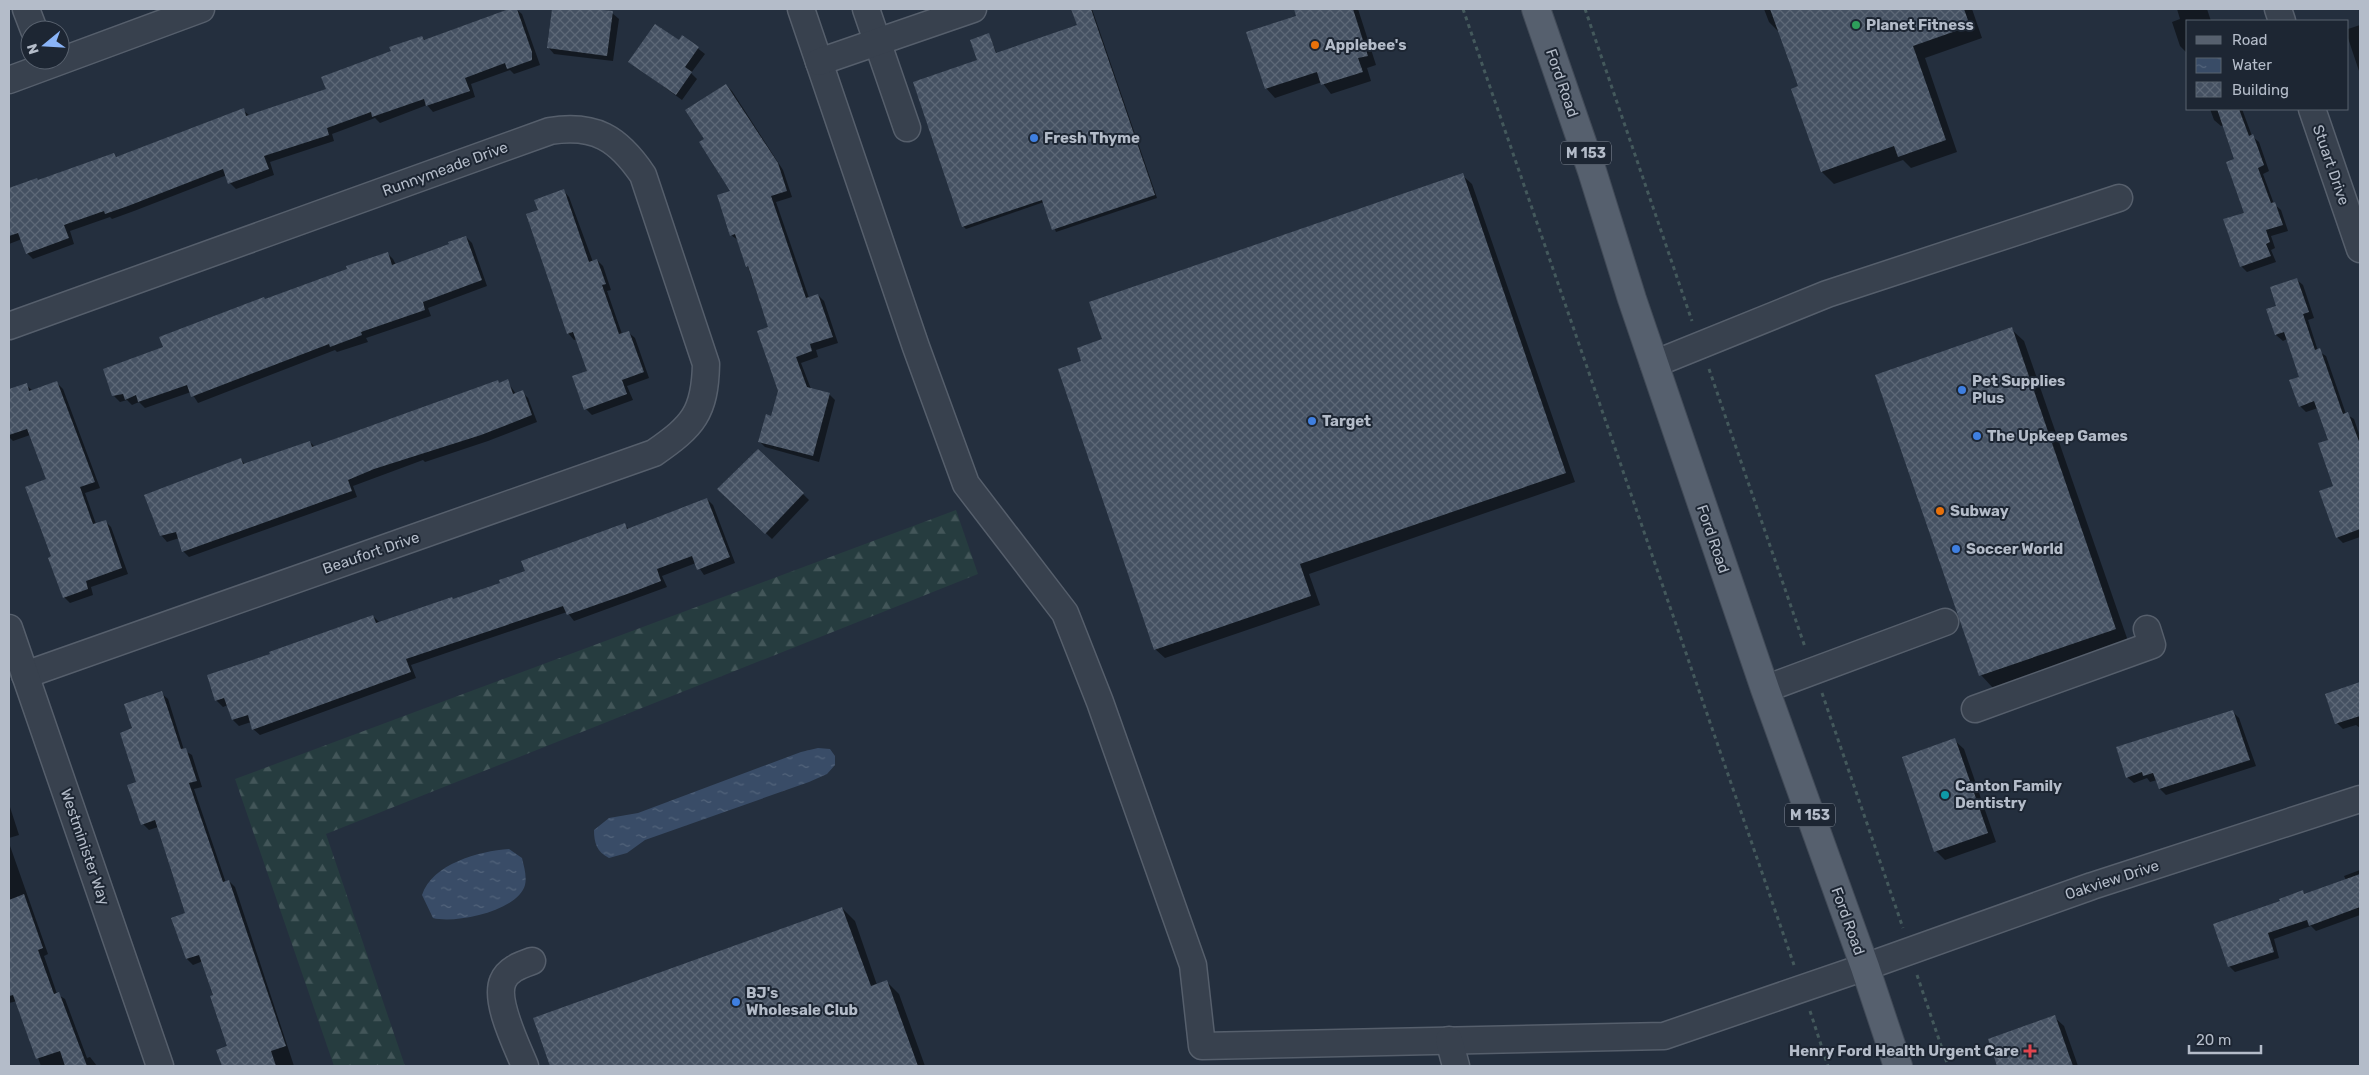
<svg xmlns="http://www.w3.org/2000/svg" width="2369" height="1075" viewBox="0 0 2369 1075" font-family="Rubik,sans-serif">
	<defs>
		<pattern id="forest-firs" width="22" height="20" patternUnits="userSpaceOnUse" patternTransform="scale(1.25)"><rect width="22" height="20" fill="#263c3f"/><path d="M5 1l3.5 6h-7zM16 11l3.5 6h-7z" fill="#435659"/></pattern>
		<pattern id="water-ripples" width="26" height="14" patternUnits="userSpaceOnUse" patternTransform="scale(1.25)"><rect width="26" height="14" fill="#394c67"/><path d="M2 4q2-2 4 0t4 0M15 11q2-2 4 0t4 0" fill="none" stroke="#53647b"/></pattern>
		<pattern id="building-cross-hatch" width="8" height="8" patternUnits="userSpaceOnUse" patternTransform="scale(1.25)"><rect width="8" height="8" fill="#455162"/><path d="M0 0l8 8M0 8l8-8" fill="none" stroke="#5d6877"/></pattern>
	</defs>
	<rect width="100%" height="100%" fill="#242f3e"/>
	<path fill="url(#forest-firs)" d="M956 510 978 574 326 834 405 1066H334L235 779Z"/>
	<g fill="url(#water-ripples)">
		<path d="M818 748 830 749 835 756V765L827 774 809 782 645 840 627 853 609 858C597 852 594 843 594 830L609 818 638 813 801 752Z"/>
		<path d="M509 849 522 858C524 867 527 876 525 885 518 911 455 924 433 918L422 895C432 864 479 851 509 849Z"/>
	</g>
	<g fill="#0007">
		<path d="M513 9H516L522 14 540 65 514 74 510 70 471 84 475 97 433 112 427 105 380 123 375 118 332 134 334 141 270 162 274 175 236 189 230 183 227 175 134 211 112 219 110 217 70 231 74 244 33 259 27 253 22 239 9 244V189L37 179 39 181 114 155 117 157 243 110 250 116 327 90 422 37 425 40Z"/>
		<path d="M553 9H590L612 13 619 19 613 61 554 54 548 47Z"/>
		<path d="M1073 9H1092L1157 198 1056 232 1044 202 966 229 963 226 978 61 989 35 997 54 1079 26Z"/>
		<path d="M1309 9H1358L1376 65 1367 68 1371 81 1331 94 1322 82 1275 98 1266 88 1298 17 1296 13Z"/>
		<path d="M1764 9H1972L1982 38 1925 58 1957 152 1911 168 1903 160 1834 184 1822 172 1800 87 1780 33 1769 22Z"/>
		<path d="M2177 9H2207L2211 21H2188L2186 52 2180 46 2172 22 2180 19Z"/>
		<path d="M2360 25V74L2348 38V29Z"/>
		<path d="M683 37 705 54 691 73 697 79 682 100 630 62 679 42Z"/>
		<path d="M726 85 732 91 783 170 792 197 776 202 809 298 818 295 824 301 838 343 816 350 818 357 801 363 811 389 829 394 835 400 819 462 765 447 759 441 772 417 779 391 769 328 739 241 731 235 732 191 706 139Z"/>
		<path d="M2210 109H2242L2252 136 2259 142 2269 171 2263 174 2274 204 2281 210 2288 231 2271 236 2275 248 2271 250 2276 262 2247 272 2241 266 2245 213 2236 160 2224 125 2221 126 2214 120Z"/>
		<path d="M1462 175 1472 184 1575 482 1309 574 1320 605 1165 658 1155 649 1083 362 1104 340Z"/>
		<path d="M563 190 569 197 593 262 597 260 603 266 611 290 607 291 622 334 628 332 635 338 649 378 627 386 633 400 592 415 586 409 589 372 577 339 574 340 568 333 540 211Z"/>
		<path d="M466 237 472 243 487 286 428 308 431 316 366 338 368 342 337 352 335 350 198 403 191 392 145 408 139 402 132 405 127 400 120 402 114 396 165 348 266 300 349 270 387 253 393 259 396 265 450 245Z"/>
		<path d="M2296 279 2303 285 2314 318 2308 320 2318 351 2326 356 2346 414 2354 419 2360 437V537L2343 543 2337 537 2335 487 2329 441 2318 408 2306 412 2300 406 2301 378 2287 339 2283 341 2276 335 2278 307Z"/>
		<path d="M2011 329 2024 341 2128 641 1993 688 1981 675Z"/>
		<path d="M507 381 516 394 522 392 528 398 537 422 488 441 425 462 423 460 353 486 357 497 189 557 183 551 179 538 167 542 161 535 241 460 246 465 310 442 315 447Z"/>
		<path d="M57 383 63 389 100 488 85 493 96 524 105 521 111 527 128 574 91 587 93 595 70 603 64 597 53 557 48 480 30 435 13 441 9 437V391L26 385 33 391Z"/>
		<path d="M758 450 809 500 772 539 719 489Z"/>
		<path d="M707 499 713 505 735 563 704 575 696 563 662 576 667 587 637 598 574 621 567 612 411 665 416 678 260 735 253 729 251 722 239 726 233 720 228 705 223 707 216 700 271 655 373 616 380 623 501 584 624 525 629 529Z"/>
		<path d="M2360 683V728L2356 725 2343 729 2337 723 2327 695Z"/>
		<path d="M161 693 168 699 184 750 192 755 202 787 194 789 226 883 229 881 235 887 294 1066H223L218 1051 228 1047 203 961 193 965 187 959 186 914 158 827 149 830 143 824 134 729Z"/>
		<path d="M2233 712 2239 718 2256 766 2166 795 2160 789 2157 780 2150 782 2147 778 2134 783 2127 777Z"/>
		<path d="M1954 740 1964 749 1996 842 1945 860 1936 851Z"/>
		<path d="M9 804 19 835 9 838Z"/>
		<path d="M9 843 48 954 44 956 57 994 65 999 87 1058 90 1057 97 1066H41L17 1001 9 1003Z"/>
		<path d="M2360 870V915L2316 931 2311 926 2274 939 2279 958 2235 972 2229 966 2282 902 2303 892 2305 895 2346 880 2344 876Z"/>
		<path d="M842 908 855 921 877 985 886 981 899 994 925 1066H551L534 1019Z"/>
		<path d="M2054 1017 2064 1026 2078 1066H1999L1989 1039Z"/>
	</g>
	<g fill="url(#building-cross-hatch)">
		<path d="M509 9H517L532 52V60L507 69 505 63 465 78 470 91 426 106 424 99 372 117 371 112 327 128 329 135 264 156 269 169 228 184 223 169 128 206 105 214 104 211 64 225 69 238 26 254 18 233 9 236V188L37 178 38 180 114 153 116 157 244 108 246 116 326 89 321 77 391 51 389 47 422 36 424 40Z"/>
		<path d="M552 9H592L613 11 607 56 547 48Z"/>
		<path d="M1071 9H1091L1155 195 1052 230 1042 200 962 227 913 82 977 60 970 40 989 33 996 53 1077 25Z"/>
		<path d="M1294 9H1353L1368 56 1358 58 1363 72 1321 85 1317 72 1265 89 1246 32 1296 16Z"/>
		<path d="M1770 9H1964L1970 26 1913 46 1946 140 1898 157 1894 146 1821 172 1791 89 1798 86Z"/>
		<path d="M655 24 679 40 682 35 699 47 685 67 692 72 676 95 628 62Z"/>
		<path d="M726 84 778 163 787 191 771 196 806 298 818 294 833 337 810 344 812 351 796 357 807 387 830 393 813 456 758 442 766 414 771 416 778 391 757 331 768 327 748 266 746 267 735 234 730 236 717 195 730 191 699 142 704 139 685 110Z"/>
		<path d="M2217 109H2239L2249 136 2253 134 2264 165 2258 168 2271 203 2275 202 2283 225 2266 230 2270 242 2266 244 2271 256 2240 267 2223 219 2244 213 2226 162 2234 159Z"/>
		<path d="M1463 173 1566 473 1300 564 1311 596 1154 650 1058 369 1081 361 1077 348 1102 339 1089 302Z"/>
		<path d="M564 189 589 262 597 259 606 284 602 285 619 334 629 331 644 372 622 380 627 394 584 410 572 376 587 371 573 332 567 334 526 214 538 210 534 200Z"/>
		<path d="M466 236 482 280 423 302 425 310 361 332 362 335 330 347 329 344 191 397 187 385 138 402 136 395 125 400 123 394 112 396 103 369 163 347 159 337 264 297 265 299 347 269 346 266 388 252 392 265 449 244 448 242Z"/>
		<path d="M2297 278 2309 312 2303 314 2315 350 2320 348 2343 414 2348 412 2360 444V529L2336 538 2319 491 2333 486 2318 443 2328 440 2314 401 2299 407 2289 380 2299 377 2284 332 2275 335 2266 309 2276 306 2270 287Z"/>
		<path d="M2012 327 2116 629 1979 676 1875 375Z"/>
		<path d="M508 379 513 394 523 390 532 415 481 435 374 469 348 480 352 491 182 552 176 532 160 536 144 495 241 458 243 464 310 441 312 447 498 380 499 383Z"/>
		<path d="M57 381 95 482 80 487 93 524 106 520 122 568 86 581 88 589 63 598 48 558 51 556 25 487 46 479 27 429 9 435V389L27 383 29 391Z"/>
		<path d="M758 449 804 493 765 534 717 489Z"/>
		<path d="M707 498 730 557 697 570 692 556 657 569 661 581 630 593 567 615 563 606 406 659 411 672 252 730 248 715 232 720 224 698 215 701 207 675 270 654 269 652 373 615 376 623 452 597 453 599 500 583 499 580 525 571 521 561 625 523 627 529Z"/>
		<path d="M2360 682V716L2335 724 2325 694Z"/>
		<path d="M162 691 181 749 186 748 197 781 189 783 223 882 229 880 286 1046 271 1051 276 1066H222L216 1050 227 1046 210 996 213 995 199 955 186 959 171 918 185 913 155 820 141 825 127 785 136 782 120 733 132 728 124 704Z"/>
		<path d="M2233 710 2250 760 2159 789 2153 773 2143 776 2142 772 2126 778 2116 747Z"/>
		<path d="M1955 738 1988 833 1934 852 1902 757Z"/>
		<path d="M2360 874V907L2309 926 2307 920 2268 933 2274 952 2228 967 2213 924 2280 901 2279 899 2303 890 2304 894Z"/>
		<path d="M24 894 43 948 38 950 54 994 59 992 87 1066H65L60 1051 36 1059 13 995 9 996V900Z"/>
		<path d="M842 907 871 986 887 980 918 1066H550L533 1018Z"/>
		<path d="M2055 1015 2073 1066H1997L1988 1039Z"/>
	</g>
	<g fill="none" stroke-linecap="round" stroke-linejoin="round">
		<defs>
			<g id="minor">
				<path d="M26 9 34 30"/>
				<path d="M801 9 916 347 966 484 1065 613 1100 702 1193 965 1202 1046 1664 1036 1865 967 2092 886 2360 799"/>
				<path d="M866 9 907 128"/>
				<path d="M2278 9 2282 21"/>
				<path d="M819 62 973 9"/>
				<path d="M9 80 201 9"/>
				<path d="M2312 109 2360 249"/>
				<path d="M9 326 550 131C595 124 618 138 643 175L706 364C705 413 693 426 654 453L25 675"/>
				<path d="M1654 364 1827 294 2119 198"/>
				<path d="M9 628 160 1066"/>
				<path d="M1765 689 1945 622"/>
				<path d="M1975 709 2152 645 2147 629"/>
				<path d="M1449 1040 1456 1066"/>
				<path d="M525 1066C517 1046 494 1001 503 981 508 969 521 965 532 961"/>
			</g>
			<path id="major" d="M1536 9 1592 171 1632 299 1765 689 1865 967 1898 1066"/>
		</defs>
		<use href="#minor" stroke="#565f6c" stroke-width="29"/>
		<use href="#major" stroke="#414a57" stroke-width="30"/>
		<g stroke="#44595c" stroke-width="3" stroke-dasharray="4 4" stroke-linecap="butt">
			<path d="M1463 9 1794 965"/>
			<path d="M1585 9 1692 321"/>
			<path d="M1709 369 1805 647"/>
			<path d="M1822 693 1903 928"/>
			<path d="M1917 975 1948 1066"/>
			<path d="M1810 1011 1828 1066"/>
		</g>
		<use href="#minor" stroke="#38414e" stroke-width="26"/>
		<use href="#major" stroke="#56606e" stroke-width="28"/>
	</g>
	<circle fill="#2e9e5b" stroke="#1d2633" stroke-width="2" cx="1856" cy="25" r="5"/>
	<g fill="#e8710a" stroke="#1d2633" stroke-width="2">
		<circle cx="1315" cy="45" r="5"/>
		<circle cx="1940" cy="511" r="5"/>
	</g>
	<g fill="#3f7fe0" stroke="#1d2633" stroke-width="2">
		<circle cx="1034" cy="138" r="5"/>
		<circle cx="1962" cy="390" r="5"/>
		<circle cx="1312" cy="421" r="5"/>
		<circle cx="1977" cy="436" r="5"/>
		<circle cx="1956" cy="549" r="5"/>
		<circle cx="736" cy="1002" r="5"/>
	</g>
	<circle fill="#0f9aa8" stroke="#1d2633" stroke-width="2" cx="1945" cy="795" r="5"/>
	<path fill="#e0444e" stroke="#1d2633" stroke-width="2" d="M2027.5 1043.5h5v5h5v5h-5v5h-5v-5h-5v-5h5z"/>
	<g text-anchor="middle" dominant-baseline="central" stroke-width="4" stroke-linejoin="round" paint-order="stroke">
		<g fill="#1d2633" stroke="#878f9c" stroke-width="1">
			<rect x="1561" y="141.5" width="50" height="23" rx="4"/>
			<rect x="1785" y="803.5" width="50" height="23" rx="4"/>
		</g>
		<g font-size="14" font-weight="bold" fill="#b4bcc9">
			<text x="1586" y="153">M 153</text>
			<text x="1810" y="815">M 153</text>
		</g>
		<g font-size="15" font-weight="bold" fill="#b4bcc9" stroke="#1d2633" text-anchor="start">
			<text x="1866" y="25">Planet Fitness</text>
			<text x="1325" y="45">Applebee's</text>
			<text x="1044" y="138">Fresh Thyme</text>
			<text x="1972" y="381">Pet Supplies<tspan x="1972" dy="17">Plus</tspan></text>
			<text x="1322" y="421">Target</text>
			<text x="1987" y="436">The Upkeep Games</text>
			<text x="1950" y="511">Subway</text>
			<text x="1966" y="549">Soccer World</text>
			<text x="1955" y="786">Canton Family<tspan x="1955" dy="17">Dentistry</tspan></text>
			<text x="746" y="993">BJ's<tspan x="746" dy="17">Wholesale Club</tspan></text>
			<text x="2019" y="1051" text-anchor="end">Henry Ford Health Urgent Care</text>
		</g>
		<g font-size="15" fill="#b4bcc9" stroke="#1d2633">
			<text transform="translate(1562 83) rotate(71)">Ford Road</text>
			<text transform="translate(2331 165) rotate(71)">Stuart Drive</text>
			<text transform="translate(445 169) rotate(-20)">Runnymeade Drive</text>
			<text transform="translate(1713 539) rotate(71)">Ford Road</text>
			<text transform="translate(371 553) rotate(-19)">Beaufort Drive</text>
			<text transform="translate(85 847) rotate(71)">Westminister Way</text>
			<text transform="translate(2112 880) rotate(-18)">Oakview Drive</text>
			<text transform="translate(1848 921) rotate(70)">Ford Road</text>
		</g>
	</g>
	<rect width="2369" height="1075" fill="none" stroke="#b4bcc9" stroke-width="20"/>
	<rect x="2186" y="20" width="162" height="90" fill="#1d2633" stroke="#59626f"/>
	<rect x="2196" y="36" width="25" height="8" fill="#56606e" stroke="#59626f"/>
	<text x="2232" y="45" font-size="15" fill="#b4bcc9">Road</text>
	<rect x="2196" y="58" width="25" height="15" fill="url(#water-ripples)" stroke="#59626f"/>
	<text x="2232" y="70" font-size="15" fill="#b4bcc9">Water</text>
	<rect x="2196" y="82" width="25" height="15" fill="url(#building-cross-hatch)" stroke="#59626f"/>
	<text x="2232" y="95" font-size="15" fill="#b4bcc9">Building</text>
	<g transform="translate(45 45) rotate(252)"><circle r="24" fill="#1d2633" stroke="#59626f"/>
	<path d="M0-4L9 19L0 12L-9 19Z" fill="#8ab4f8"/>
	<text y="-8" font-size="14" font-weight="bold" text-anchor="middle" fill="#b4bcc9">N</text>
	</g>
	<path d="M2189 1045v8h72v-8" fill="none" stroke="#b4bcc9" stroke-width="2.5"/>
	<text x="2196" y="1045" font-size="15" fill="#b4bcc9" stroke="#1d2633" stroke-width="4" paint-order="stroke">20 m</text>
</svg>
